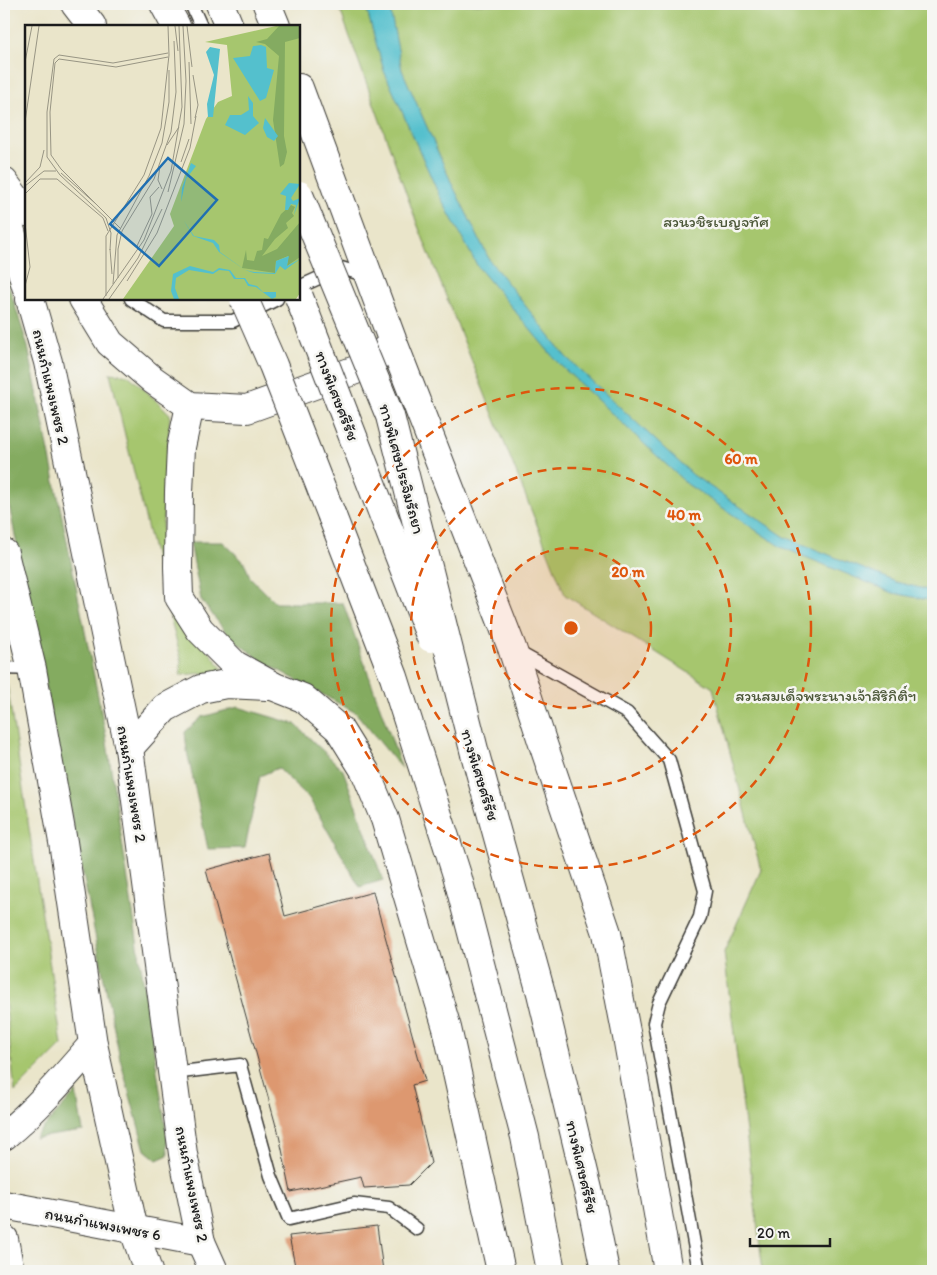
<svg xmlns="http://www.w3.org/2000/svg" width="937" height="1275" viewBox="0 0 937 1275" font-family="Itim,'Playpen Sans Thai',sans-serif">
	<rect width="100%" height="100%" fill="#f6f6f2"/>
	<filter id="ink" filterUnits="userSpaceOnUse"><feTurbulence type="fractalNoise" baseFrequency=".02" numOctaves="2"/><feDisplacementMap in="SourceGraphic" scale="10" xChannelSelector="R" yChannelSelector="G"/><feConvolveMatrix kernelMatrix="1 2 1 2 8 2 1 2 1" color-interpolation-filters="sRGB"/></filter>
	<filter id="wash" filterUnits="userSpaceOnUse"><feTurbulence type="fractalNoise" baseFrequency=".0096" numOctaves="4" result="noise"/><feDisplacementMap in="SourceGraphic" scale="20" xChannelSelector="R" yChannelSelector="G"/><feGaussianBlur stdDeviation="1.12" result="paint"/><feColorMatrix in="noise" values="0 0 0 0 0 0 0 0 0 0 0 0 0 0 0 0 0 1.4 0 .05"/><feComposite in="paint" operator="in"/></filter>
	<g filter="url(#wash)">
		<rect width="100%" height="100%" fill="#eae5ca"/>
		<g fill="#a6c66e" stroke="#617145">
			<path d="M338 4H933V1271H763L724 952 761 870 713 688 565 595 418 226Z"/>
			<path d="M110 373 128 375 145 390 170 414 164 507 158 571 177 610 221 667V672L180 675 181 658 158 571Z"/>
			<path d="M4 684H7L62 1045 15 1092 4 988Z"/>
		</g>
		<g fill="#84ab61" stroke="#50643e">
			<path d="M4 270 28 347 106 736 167 1136 168 1155 157 1160 145 1150 120 1059 4 480Z"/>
			<path d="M190 542H223L244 562 250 577 276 603H343L402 769 356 713 262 661 229 636 201 600Z"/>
			<path d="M238 707 295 724 343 770 383 880 360 887 309 798 278 768 260 776 245 848 208 849 187 751 185 732 202 717Z"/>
			<path d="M76 1092 83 1131 34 1138Z"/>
		</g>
		<path fill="#54c0cd" stroke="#386e74" d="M365 4H389L402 70 452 184 490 261 566 357 693 475 785 537 896 582 933 591V601L893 593 781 547 687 484 559 364 478 267 439 195 384 71Z"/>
		<g id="blocks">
			<g fill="#dd9870">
				<path d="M269 853 285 916 373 892 425 1081 412 1085 431 1163 409 1185 364 1188 361 1177 291 1192 277 1126H276L206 870Z"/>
				<path d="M377 1226 383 1271H296L289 1236Z"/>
			</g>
		</g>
	</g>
	<g filter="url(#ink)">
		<use href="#blocks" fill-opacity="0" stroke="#3b3a36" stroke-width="1"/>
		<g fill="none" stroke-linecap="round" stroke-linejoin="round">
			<defs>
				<g id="lane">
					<path d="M191 4 201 26"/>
					<path d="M299 287 341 268 368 276"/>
					<path d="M131 299 164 321H233L277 299"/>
					<path d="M516 651 627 713 669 760 705 891 700 917 659 1003 654 1023 699 1271"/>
					<path d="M4 668 32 669"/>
					<path d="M173 1073 240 1065 271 1176 289 1219 354 1204 389 1208 417 1229"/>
				</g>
				<g id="secondary">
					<path d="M4 206 26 286"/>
					<path d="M30 299 48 362 129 748 183 1154 201 1242 214 1271"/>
					<path d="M4 553 32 669 63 842 93 1044 134 1230 148 1271"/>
					<path d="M4 1136C37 1109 65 1076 93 1044"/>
					<path d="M4 1205 201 1242"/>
				</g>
				<g id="highway">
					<path d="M75 4 92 26"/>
					<path d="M164 4 176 26"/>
					<path d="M220 4 229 26"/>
					<path d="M267 4 276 26"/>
					<path d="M299 88 393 342 512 648 542 741 607 933 628 1042 668 1271"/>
					<path d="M4 182 26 212"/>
					<path d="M83 299 110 343 153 380 190 406 247 409 364 367 386 349"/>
					<path d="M190 406 181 447 179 492 178 567 179 597 200 630 235 665 275 687 303 698 339 729 365 771 385 819 447 1028 501 1271"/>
					<path d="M332 516 394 677 457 875 525 1137 551 1271"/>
					<path d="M129 748 165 708 201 689 226 684 266 686"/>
					<path d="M475 754 541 993 591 1202 605 1271"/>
					<path d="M4 1239 10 1271"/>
				</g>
			</defs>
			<use href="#lane" stroke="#3b3a36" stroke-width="15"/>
			<use href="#secondary" stroke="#3b3a36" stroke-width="30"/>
			<use href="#highway" stroke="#3b3a36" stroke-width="30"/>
			<use href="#lane" stroke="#fff" stroke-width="12"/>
			<use href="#secondary" stroke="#fff" stroke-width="28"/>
			<use href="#highway" stroke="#fff" stroke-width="28"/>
			<defs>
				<g id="highway-bridge">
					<path d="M299 195 390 416 475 754"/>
					<path d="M299 297 431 638"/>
					<path d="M244 299 273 365 332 516"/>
				</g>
			</defs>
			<use href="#highway-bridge" stroke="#3b3a36" stroke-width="30" stroke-linecap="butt"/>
			<use href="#highway-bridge" stroke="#fff" stroke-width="28"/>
		</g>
	</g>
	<circle cx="571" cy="628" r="80" fill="#de560d" fill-opacity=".12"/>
	<g fill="none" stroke="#de560d" stroke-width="2.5" stroke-dasharray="9 6">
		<circle cx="571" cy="628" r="80"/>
		<circle cx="571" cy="628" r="160"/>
		<circle cx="571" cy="628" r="240"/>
	</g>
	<g text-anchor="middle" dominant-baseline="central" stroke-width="5" stroke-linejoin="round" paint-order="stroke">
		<g font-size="16" fill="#4c5839" stroke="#f6f6f2">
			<text x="716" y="221">สวนวชิรเบญจทัศ</text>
			<text x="826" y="695">สวนสมเด็จพระนางเจ้าสิริกิติ์ฯ</text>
		</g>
		<g font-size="16" fill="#1c1c1c" stroke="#f6f6f2">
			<text transform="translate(51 387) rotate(77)">ถนนกำแพงเพชร 2</text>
			<text transform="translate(337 396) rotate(69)">ทางพิเศษศรีรัช</text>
			<text transform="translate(402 469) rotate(75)">ทางพิเศษประจิมรัถยา</text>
			<text transform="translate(480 775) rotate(73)">ทางพิเศษศรีรัช</text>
			<text transform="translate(132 784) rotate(81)">ถนนกำแพงเพชร 2</text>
			<text transform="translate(582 1167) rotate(77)">ทางพิเศษศรีรัช</text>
			<text transform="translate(192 1184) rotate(79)">ถนนกำแพงเพชร 2</text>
			<text transform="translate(103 1224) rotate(11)">ถนนกำแพงเพชร 6</text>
		</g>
	</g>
	<g transform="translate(25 25)">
		<rect width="275" height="275" fill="#eae5ca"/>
		<path d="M251 1H275V268L271 274H98L149 201 145 189 181 94 193 77 207 71 202 20 180 17Z" fill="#a6c66e"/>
		<path d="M254 1H275V13L260 17 259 111 262 127 259 139 255 142 248 95 254 31 240 19 231 17 242 14ZM266 180 270 182 267 188 269 191 261 198 263 203 250 214 237 231 252 224 275 197V232L262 241 263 231 251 236 250 248 217 243 221 225 222 235 229 236 232 226 237 225 239 213 243 214 256 189Z" fill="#84ab61"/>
		<path d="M236 20 241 22 242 43 249 45 241 73 235 76 208 33 225 31 228 21ZM185 22 195 24 188 92H183L182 79 189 50 181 27ZM223 71 228 78V91L234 98 220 110 200 100 205 90H216L224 85ZM240 93 253 111 249 116 242 112 238 103ZM166 138 171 141 161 154 156 177 159 196 169 211 189 215 194 220 195 227 220 245 229 247 250 248 251 236 264 231 262 241 275 234 260 245 255 241 250 249 229 248 220 245 194 227 188 218 168 211 159 196 156 177 157 163ZM264 158 275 159 266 173 268 176 275 173 269 190 271 180 266 179 263 185H260L261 171 255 169ZM165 241 188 247 194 243 205 245 211 253H220L224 259 232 261 238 267H251V272L247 274 231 262 223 261 219 254H209L204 246 194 245 188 249 164 245 151 253 150 263 154 274H149L146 266 148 249Z" fill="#54c0cd"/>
		<path fill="none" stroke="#989584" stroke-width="1" d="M150 1 153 26M162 1 167 42M0 37 7 1M164 37 166 99M168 50 173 80 170 93M0 97 14 1M142 120 154 102M156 137 164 114M135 141 133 155 137 164M36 148 71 179M0 158 15 142 19 125M0 161 19 146H31M143 167 159 99 161 56 158 1M0 169 15 154H32L78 193 83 206M0 198 5 242 0 261M96 204 36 144 26 130 25 87 30 38 34 34 91 42 143 32M112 221 127 189 125 172 134 162M85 224 87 249M85 225 86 208 81 193 35 150 22 132V87L29 34 34 30 88 38 143 28M93 253V224L97 206 129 154 146 107 151 67 149 16M102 256 132 208 165 123 171 91M88 259 92 210 124 151 137 118 144 77V45M81 271V211L119 150 136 103 144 30 143 1M78 274 119 215 146 146 157 82 154 1M84 274 113 233 137 184"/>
		<path fill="#1f6fb2" fill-opacity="0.15" stroke="#1f6fb2" stroke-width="2.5" d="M143 133 192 175 134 241 85 199Z"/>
		<rect width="275" height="275" fill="none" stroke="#1c1c1c" stroke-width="2.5"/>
	</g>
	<circle cx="571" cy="628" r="8" fill="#de560d" stroke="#f6f6f2" stroke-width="2.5"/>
	<g font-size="15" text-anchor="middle" font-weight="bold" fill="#de560d" stroke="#f6f6f2" stroke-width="5" stroke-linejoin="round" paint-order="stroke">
		<text x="741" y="464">60 m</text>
		<text x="684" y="520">40 m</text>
		<text x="628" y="577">20 m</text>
	</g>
	<rect width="937" height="1275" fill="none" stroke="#f6f6f2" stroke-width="20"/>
	<path d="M750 1238v8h80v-8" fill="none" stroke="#1c1c1c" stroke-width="2.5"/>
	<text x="757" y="1238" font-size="15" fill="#1c1c1c" stroke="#f6f6f2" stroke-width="4" paint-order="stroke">20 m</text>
</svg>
